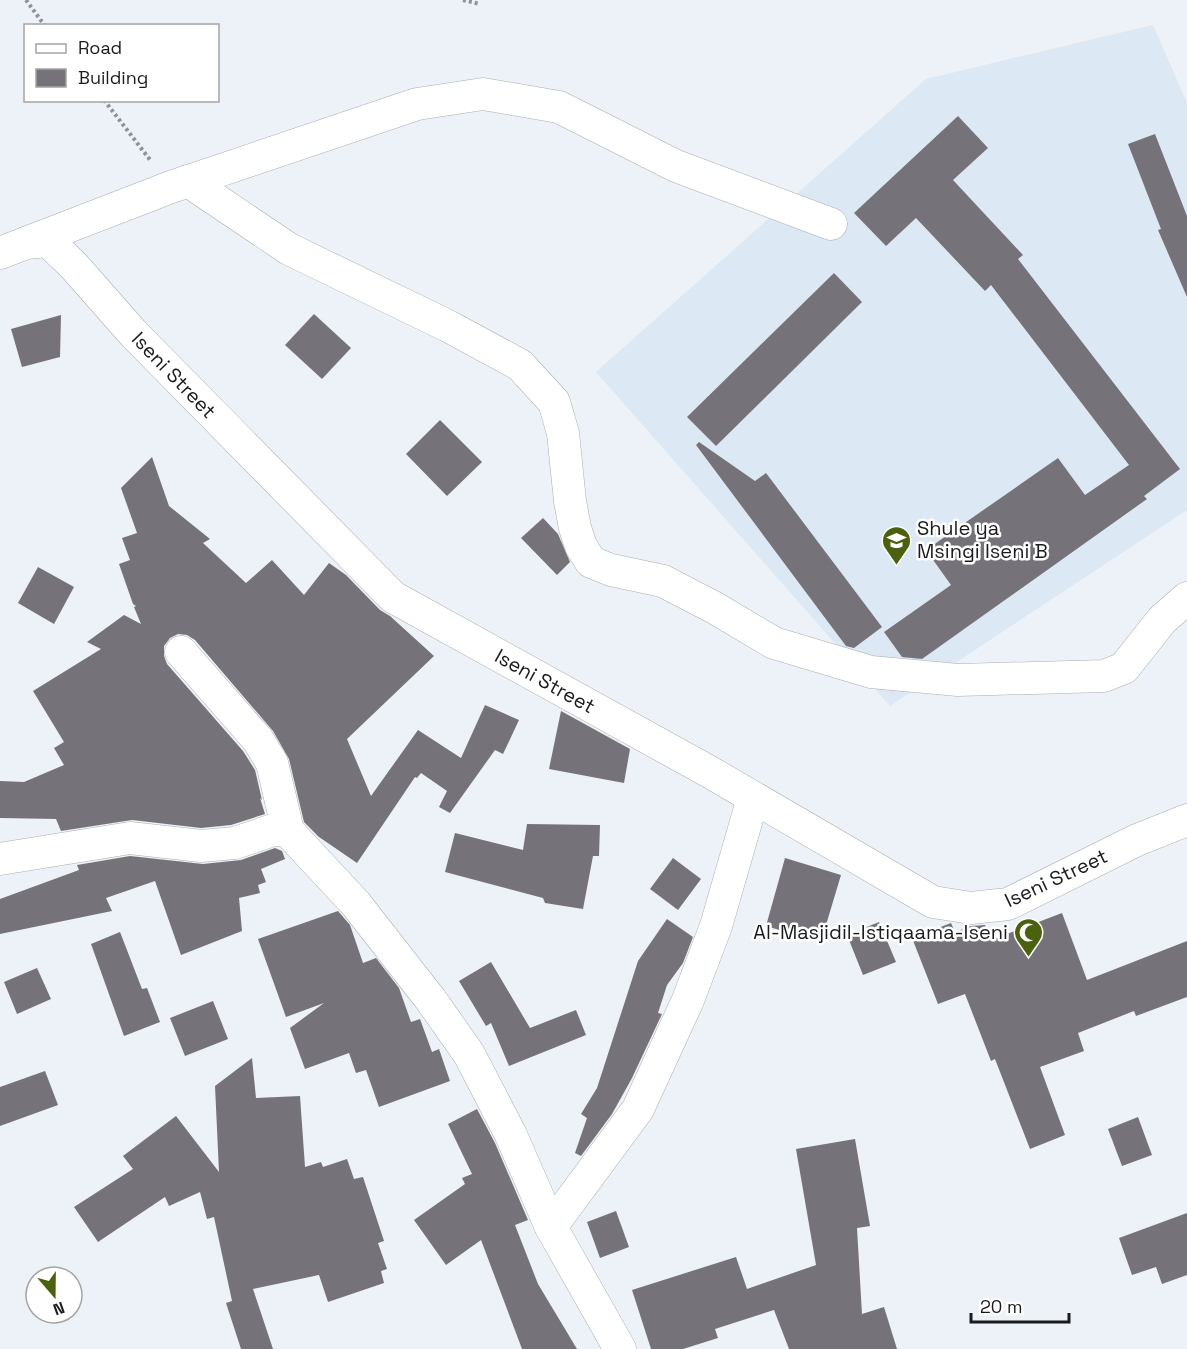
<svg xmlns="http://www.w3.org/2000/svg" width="1187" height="1349" viewBox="0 0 1187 1349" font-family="'Space Grotesk',sans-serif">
	<rect width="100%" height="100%" fill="#ecf2f7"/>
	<path fill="#dce8f3" d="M1153 25 1187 103V510L890 706 596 372 926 79Z"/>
	<g fill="#757379">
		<path d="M958 116 988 148 953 180 1023 255 1018 259 1180 469 1144 496 1147 499 922 659 902 657 884 632 951 585 926 550 1058 458 1085 495 1129 465 991 285 985 291 916 218 886 246 854 213Z"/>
		<path d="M1155 134 1187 216V297L1158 230 1161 229 1128 144Z"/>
		<path d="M834 273 862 302 716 446 687 417Z"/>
		<path d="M314 314 351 348 322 379 285 345Z"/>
		<path d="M61 315 60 357 22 367 11 329Z"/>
		<path d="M440 420 482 462 447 496 406 454Z"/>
		<path d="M699 442 755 481 766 473 882 627 854 648 846 646 696 445Z"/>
		<path d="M152 457 169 506 210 539 203 543 246 583 272 560 304 595 329 563 346 575 380 610 390 616 434 656 347 739 371 796 418 730 461 758 485 705 519 720 503 754 495 750 450 813 439 807 447 791 421 773 417 778 415 777 357 863 319 837 304 822 289 759 273 731 195 640 187 635 178 634 170 638 164 646V656L167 664 243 751 255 770 262 800 260 798 265 814 231 825 201 828 132 820 61 831 56 819 0 818V781L24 782 64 765 54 748 64 742 33 691 101 649 87 642 124 615 141 624 134 607 136 606 133 604 119 564 130 560 122 538 137 533 121 488Z"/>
		<path d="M543 518 558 534 570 562 557 575 521 538Z"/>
		<path d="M38 567 74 587 54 624 18 603Z"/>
		<path d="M561 711 630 749 624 783 549 769Z"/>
		<path d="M527 824 600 825 599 856H593L583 909 545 903 543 898 445 872 455 833 523 850Z"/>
		<path d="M275 848 282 851 285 859 261 869 266 882 258 885 260 893 239 898 242 931 181 955 155 881 106 898 112 911 0 934V899L79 870 77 865 130 856 203 864 241 860Z"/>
		<path d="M673 858 701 879 678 910 650 889Z"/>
		<path d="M785 858 841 875 823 935 798 927 796 935 766 926Z"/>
		<path d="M338 911 350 925 363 963 376 958 399 988 411 1022 420 1019 432 1052 439 1049 450 1081 379 1107 366 1070 356 1073 349 1053 305 1069 290 1028 324 1003 286 1017 258 939Z"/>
		<path d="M1062 913 1087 980 1187 941V997L1136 1016 1134 1011 1078 1033 1084 1051 1040 1067 1065 1135 1030 1149 995 1059 991 1061 965 994 938 1004 912 938 951 923 955 932 971 926 985 925 991 940Z"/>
		<path d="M667 919 693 937 683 963 667 985 658 1013 662 1014 632 1078 612 1114 581 1156 575 1153 587 1118 581 1114 597 1088 638 961Z"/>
		<path d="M879 922 896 962 863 975 847 935Z"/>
		<path d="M120 932 142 989 147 988 160 1022 124 1036 91 944Z"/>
		<path d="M491 962 530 1028 576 1010 586 1035 509 1066 491 1023 486 1026 459 981Z"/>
		<path d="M37 968 51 999 17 1014 4 982Z"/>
		<path d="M213 1001 228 1039 185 1056 170 1018Z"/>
		<path d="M252 1058 256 1098 300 1096 305 1167 321 1162 323 1167 347 1159 354 1179 363 1177 384 1241 378 1243 387 1269 381 1271 384 1283 328 1302 319 1275 253 1289 273 1349H241L226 1303 232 1301 214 1217 207 1219 200 1192 169 1206 165 1197 98 1242 74 1207 133 1169 123 1156 176 1116 219 1172 215 1086Z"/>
		<path d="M45 1071 58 1105 0 1126V1087Z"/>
		<path d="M477 1109 495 1143 528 1220 515 1225 538 1284 577 1349H522L481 1240 446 1265 414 1220 465 1184 462 1178 472 1174 448 1124Z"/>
		<path d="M1138 1117 1152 1155 1122 1166 1108 1129Z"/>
		<path d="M855 1139 870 1226 857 1228 862 1314 884 1307 897 1349H789L774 1310 715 1329 718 1338 683 1349H651L632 1290 736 1257 747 1289 816 1265 796 1149Z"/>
		<path d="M616 1211 629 1247 600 1258 587 1222Z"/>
		<path d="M1187 1213V1275L1162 1284 1156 1267 1132 1275 1119 1238Z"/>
	</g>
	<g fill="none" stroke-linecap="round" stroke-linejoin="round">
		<defs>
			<g id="minor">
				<path d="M188 181 289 249 448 326 520 365 554 402 563 433 570 501 575 528 581 546 591 562 611 570 663 581 715 608 774 643 871 672 958 680 1104 676 1124 668 1162 620 1187 598"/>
				<path d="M26 243 171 187 417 104 483 94 559 107 676 166 831 224"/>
				<path d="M0 253 26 243 48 241 74 266 133 333 393 597 708 771 933 902 971 908 1008 904 1137 840 1187 820"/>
				<path d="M181 652 258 740 272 763 288 831"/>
				<path d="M0 859 130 838 201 846 235 843 273 830 288 831 356 904 431 1000 469 1054 511 1135 551 1227 620 1349"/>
				<path d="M551 1227 638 1109 688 1000 716 926 753 798"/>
			</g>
		</defs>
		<use href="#minor" stroke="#a8aeb3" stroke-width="33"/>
		<g stroke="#8e9296" stroke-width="4" stroke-dasharray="3 3" stroke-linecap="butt">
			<path d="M26 0 45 26"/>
			<path d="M463 0 480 4"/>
			<path d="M104 100 151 161"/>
		</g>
		<use href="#minor" stroke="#fff" stroke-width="32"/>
	</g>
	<defs>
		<symbol id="school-pin" viewBox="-11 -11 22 30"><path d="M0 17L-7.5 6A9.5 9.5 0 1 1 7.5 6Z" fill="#4a610e" stroke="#fff"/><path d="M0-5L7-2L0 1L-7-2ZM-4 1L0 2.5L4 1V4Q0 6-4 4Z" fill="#fff"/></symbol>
		<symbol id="mosque-pin" viewBox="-11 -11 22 30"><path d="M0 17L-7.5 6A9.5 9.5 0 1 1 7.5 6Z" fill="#4a610e" stroke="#fff"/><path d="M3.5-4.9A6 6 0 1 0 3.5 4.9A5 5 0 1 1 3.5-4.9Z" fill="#fff"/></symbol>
	</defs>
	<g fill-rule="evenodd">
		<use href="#school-pin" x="880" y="524" width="33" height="45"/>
		<use href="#mosque-pin" x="1012" y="916" width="33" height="45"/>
	</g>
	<g text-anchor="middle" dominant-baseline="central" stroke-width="5" stroke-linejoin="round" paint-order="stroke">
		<g font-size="20" fill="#191b1d" stroke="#fff">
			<text transform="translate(174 375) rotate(46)">Iseni Street</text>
			<text transform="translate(545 681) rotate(29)">Iseni Street</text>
			<text transform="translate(1056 878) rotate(-25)">Iseni Street</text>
		</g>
		<g font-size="20" fill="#191b1d" stroke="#fff" text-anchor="start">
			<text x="917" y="528">Shule ya<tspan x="917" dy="23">Msingi Iseni B</tspan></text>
			<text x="1008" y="932" text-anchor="end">Al-Masjidil-Istiqaama-Iseni</text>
		</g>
	</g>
	<rect x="24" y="24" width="195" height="78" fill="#ffffff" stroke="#a3a4a5" stroke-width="1.5"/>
	<rect x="36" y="44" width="30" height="9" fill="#ffffff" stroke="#a3a4a5" stroke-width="1.5"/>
	<text x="78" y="54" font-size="18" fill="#191b1d">Road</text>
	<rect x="36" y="69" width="30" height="18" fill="#757379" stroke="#a3a4a5" stroke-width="1.5"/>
	<text x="78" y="84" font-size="18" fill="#191b1d">Building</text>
	<g transform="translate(54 1295) rotate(160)"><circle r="28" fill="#ffffff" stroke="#a3a4a5" stroke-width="1.5"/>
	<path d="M0-4.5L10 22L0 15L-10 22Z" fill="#4a610e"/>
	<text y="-9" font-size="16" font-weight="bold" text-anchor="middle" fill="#191b1d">N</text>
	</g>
	<path d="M971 1313v9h98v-9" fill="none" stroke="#191b1d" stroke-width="3"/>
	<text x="980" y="1313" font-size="18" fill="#191b1d" stroke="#ffffff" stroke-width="4.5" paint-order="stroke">20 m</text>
</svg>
